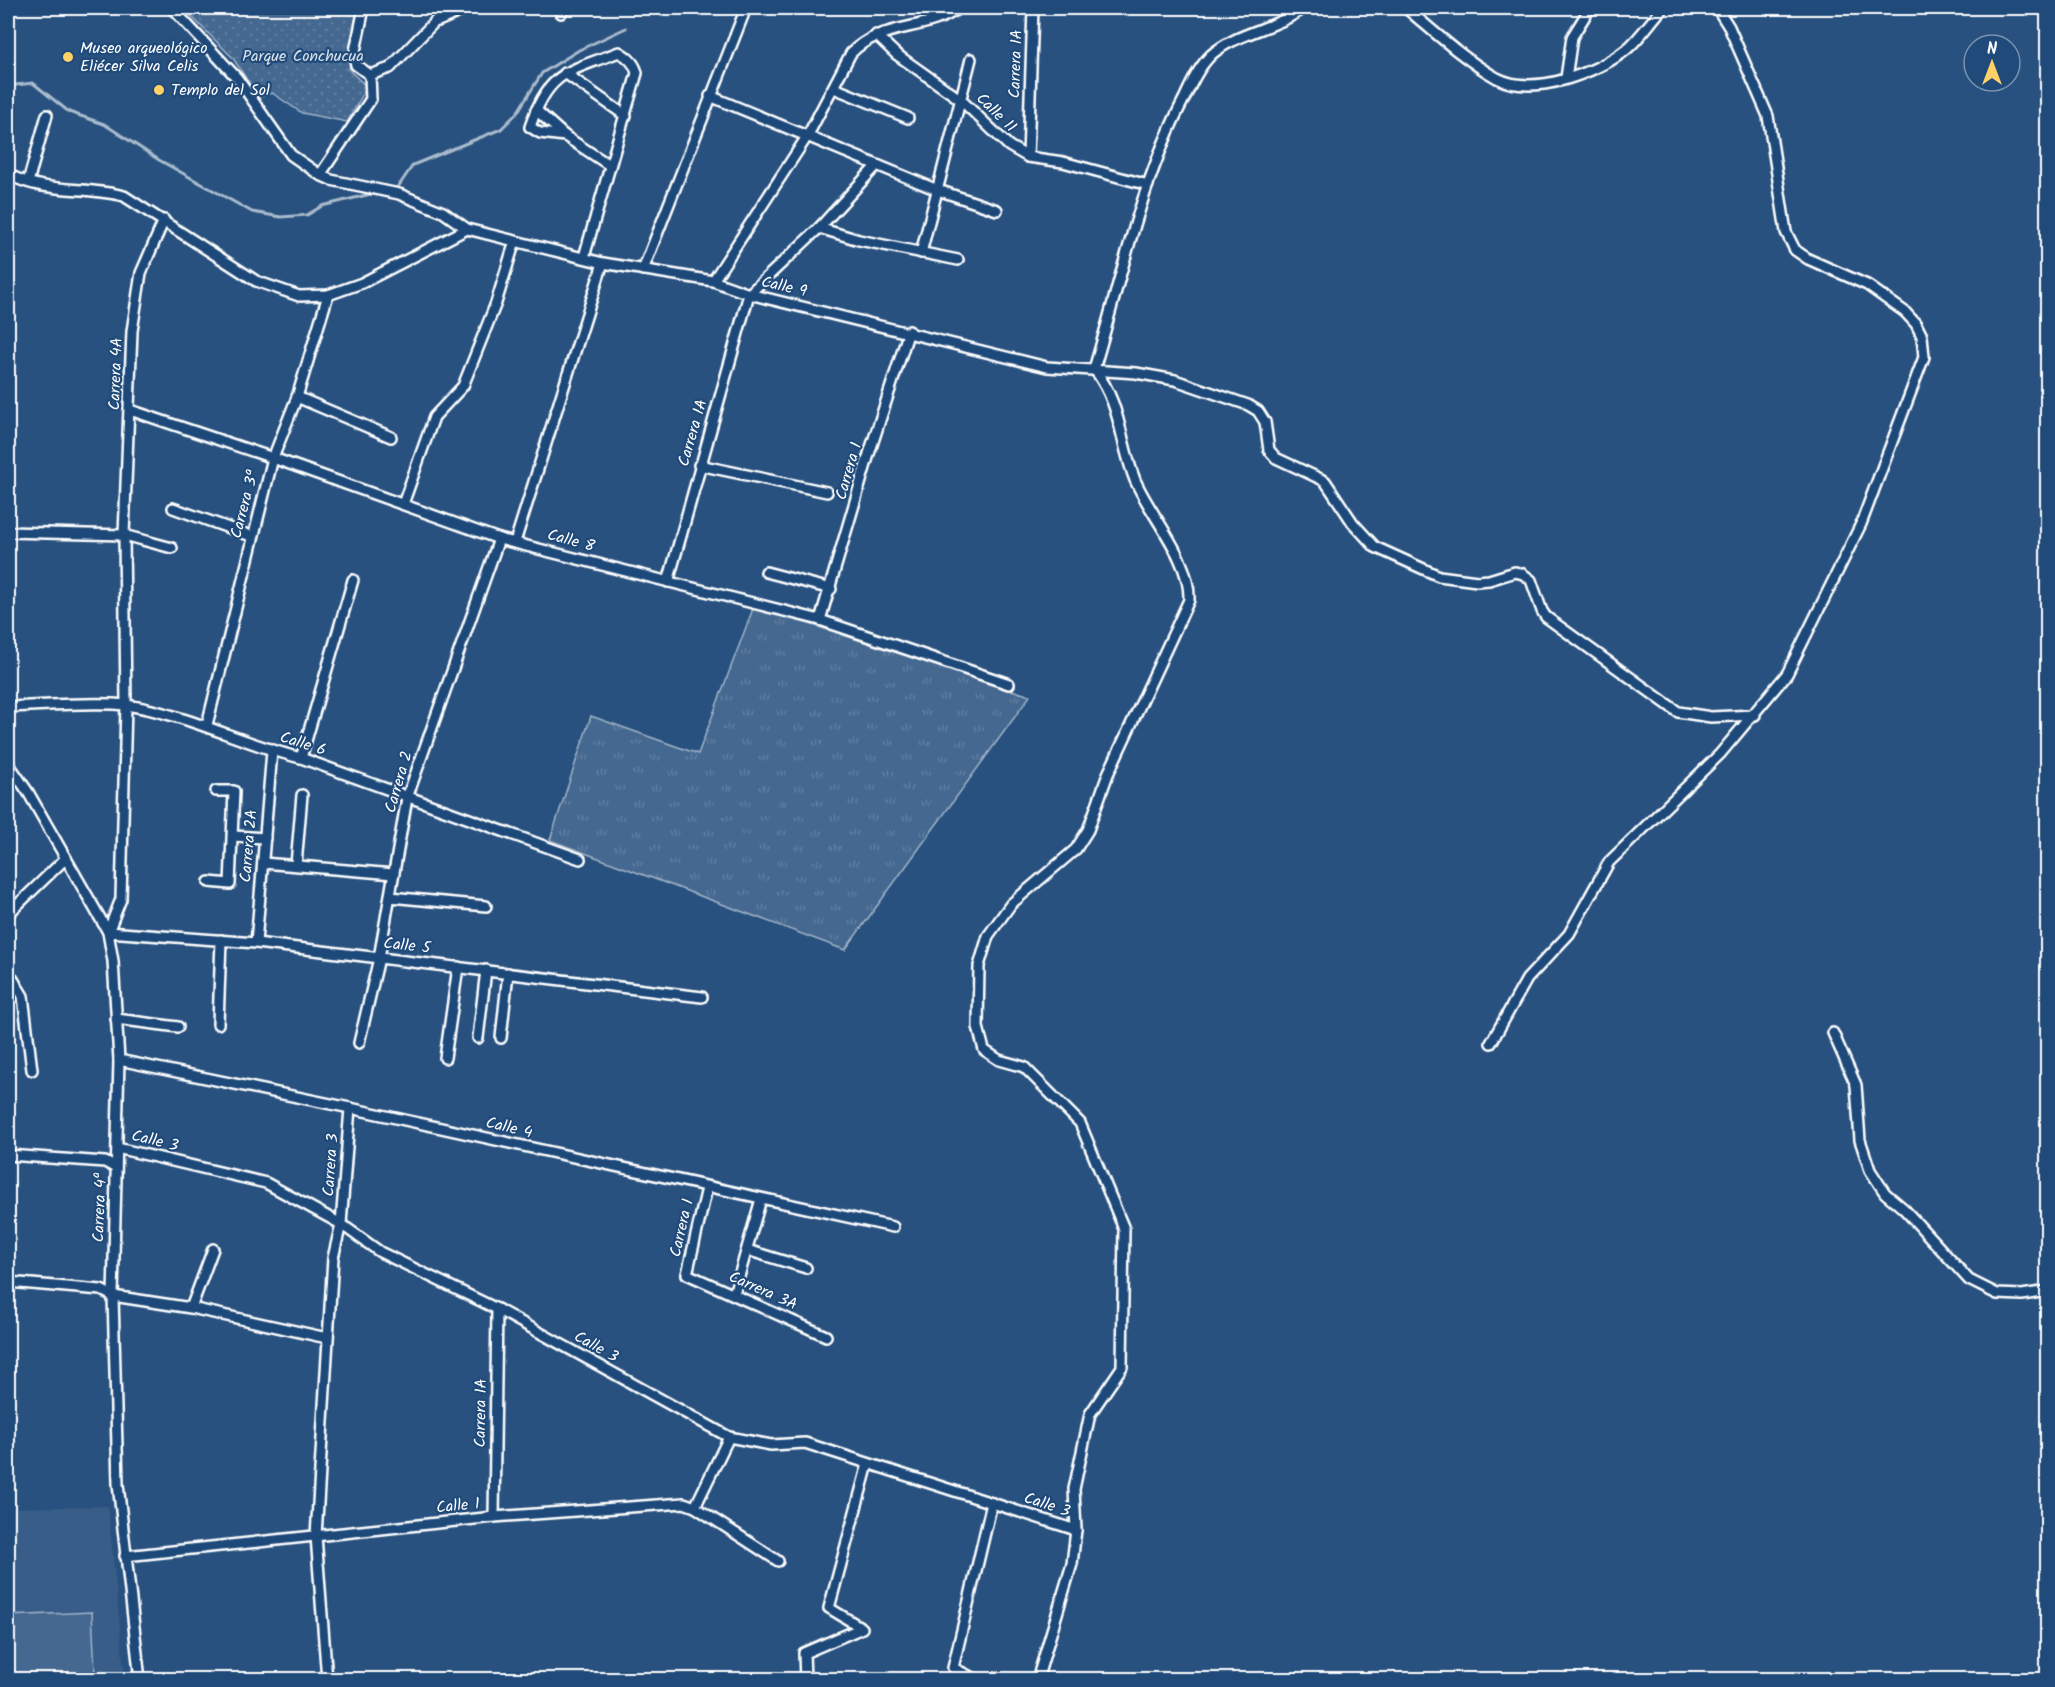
<svg xmlns="http://www.w3.org/2000/svg" width="2055" height="1687" viewBox="0 0 2055 1687" font-family="Kalam,sans-serif">
	<defs>
		<pattern id="grass-tufts" width="24" height="20" patternUnits="userSpaceOnUse" patternTransform="scale(1.5)"><rect width="24" height="20" fill="#446890"/><path d="M3 7l-1-3M5 7V3M7 7l1-3M15 17l-1-3M17 17v-4M19 17l1-3" fill="none" stroke="#607fa1"/></pattern>
		<pattern id="park-dots" width="8" height="8" patternUnits="userSpaceOnUse" patternTransform="scale(1.5)"><rect width="8" height="8" fill="#446890"/><path d="M2 2h.1M6 6h.1" fill="none" stroke="#607fa1" stroke-width="1.8" stroke-linecap="round"/></pattern>
	</defs>
	<rect width="100%" height="100%" fill="#28517f"/>
	<filter id="ink" filterUnits="userSpaceOnUse"><feTurbulence type="fractalNoise" baseFrequency=".0167" numOctaves="2"/><feDisplacementMap in="SourceGraphic" scale="12" xChannelSelector="R" yChannelSelector="G"/><feConvolveMatrix kernelMatrix="1 2 1 2 8 2 1 2 1" color-interpolation-filters="sRGB"/></filter>
	<g filter="url(#ink)">
		<path fill="#375d88" d="M108 1506 125 1679H8V1508Z"/>
		<path fill="url(#grass-tufts)" stroke="#a2b4c8" stroke-width="1.5" d="M754 606 1030 696 845 950 550 840 591 716 698 754Z"/>
		<path fill="url(#park-dots)" stroke="#a2b4c8" stroke-width="1.5" d="M183 8H357L349 70 367 87 347 122 302 113 272 93 258 97 233 58Z"/>
		<path fill="#446890" stroke="#a2b4c8" stroke-width="1.5" d="M92 1612 95 1673 8 1678V1616Z"/>
		<g fill="none" stroke-linecap="round" stroke-linejoin="round">
			<g stroke="#aabbcd" stroke-width="3">
				<path d="M8 86 33 83 69 112 104 124 159 160 252 212 281 217 307 215 322 206 375 193"/>
				<path d="M390 189 398 187 413 165 501 129 517 113 542 73 579 50 626 28"/>
			</g>
			<defs>
				<g id="minor">
					<path d="M172 8 237 78 291 155 320 175 331 180 399 194 443 212 467 229 603 263 713 281 749 294 1047 367 1136 373 1175 380 1248 405 1258 411 1265 422 1269 450 1276 458 1325 481 1353 523 1375 547 1439 576 1477 581 1489 580 1515 572 1523 574 1531 580 1542 611 1546 617 1678 712 1711 717 1755 715"/>
					<path d="M364 8 354 56 356 65 370 75"/>
					<path d="M1406 8C1434 32 1465 60 1497 78 1533 97 1598 73 1627 49 1640 38 1651 21 1663 8"/>
					<path d="M561 13 564 8"/>
					<path d="M438 21 468 8"/>
					<path d="M876 35 896 54 961 100 1009 146 1028 157 1063 162 1148 185"/>
					<path d="M565 73 626 116"/>
					<path d="M370 75 390 68 448 8"/>
					<path d="M1566 78 1572 37 1590 8"/>
					<path d="M834 88 908 118"/>
					<path d="M710 96 935 189 997 210"/>
					<path d="M536 110 565 136 609 165"/>
					<path d="M565 136 540 133 530 127C548 71 568 72 619 52 628 57 635 63 637 73L584 257"/>
					<path d="M1028 157 1033 8"/>
					<path d="M8 174C43 194 86 186 124 196L256 281 299 296 328 295 362 283 467 229"/>
					<path d="M320 175 371 99 370 75"/>
					<path d="M28 182 47 115"/>
					<path d="M819 228 859 240 958 260"/>
					<path d="M921 253 971 59"/>
					<path d="M643 270 746 8"/>
					<path d="M713 281 808 135 851 53C881 22 927 32 959 8"/>
					<path d="M749 294 819 228 877 165"/>
					<path d="M1094 369C1121 279 1141 181 1185 97 1192 82 1199 67 1211 55 1237 32 1276 29 1304 8"/>
					<path d="M297 397 391 437"/>
					<path d="M130 410 273 458 499 539 820 620 1009 684"/>
					<path d="M699 465 827 492"/>
					<path d="M403 504 434 417 463 386 496 303 515 241"/>
					<path d="M173 508 251 536"/>
					<path d="M8 532 124 535 172 548"/>
					<path d="M515 542 603 263"/>
					<path d="M766 572 831 589"/>
					<path d="M668 582 749 294"/>
					<path d="M820 620 869 454 909 331"/>
					<path d="M8 707C42 706 93 701 126 705 187 714 242 744 301 758L580 859"/>
					<path d="M207 725 273 458 297 397 328 295"/>
					<path d="M301 758 353 580"/>
					<path d="M8 763 28 792 108 932 113 961 119 1060 113 1296 118 1484 140 1680"/>
					<path d="M233 836 265 838"/>
					<path d="M263 863 394 874"/>
					<path d="M296 865 302 795"/>
					<path d="M209 882 230 884 234 791H216"/>
					<path d="M390 897 486 906"/>
					<path d="M8 914 66 858"/>
					<path d="M108 932 121 899 126 705 124 535 132 331 141 273 164 220"/>
					<path d="M108 932 256 943 702 997"/>
					<path d="M256 943 272 751"/>
					<path d="M8 971 23 996 32 1070"/>
					<path d="M116 1019 178 1027"/>
					<path d="M218 1024 221 940"/>
					<path d="M1833 1033 1856 1085 1860 1140 1870 1170 1885 1193 1904 1209 1969 1280 1997 1294 2022 1295 2048 1291"/>
					<path d="M478 1038 486 970"/>
					<path d="M501 1038 508 973"/>
					<path d="M359 1043 379 958 407 798 499 539"/>
					<path d="M1491 1043 1527 979 1569 934 1609 862 1720 754 1787 674 1861 524 1924 357 1922 336 1916 324 1905 312 1867 285 1808 259 1795 250 1786 232 1768 116 1729 27 1717 8"/>
					<path d="M445 1058 458 967"/>
					<path d="M119 1060 350 1108 893 1227"/>
					<path d="M117 1148 266 1183 341 1224 380 1252 497 1309 729 1437 771 1445 805 1443 1076 1530"/>
					<path d="M8 1155 105 1162 116 1168"/>
					<path d="M707 1188 687 1274 826 1336"/>
					<path d="M747 1250 806 1268"/>
					<path d="M8 1282 101 1290 113 1296 191 1308 327 1338"/>
					<path d="M734 1294 761 1199"/>
					<path d="M191 1308 213 1249"/>
					<path d="M695 1507 729 1437"/>
					<path d="M494 1517 497 1309"/>
					<path d="M125 1556 494 1517 684 1503 695 1507 778 1561"/>
					<path d="M327 1680 316 1536 333 1258 341 1224 350 1108"/>
					<path d="M805 1680 804 1653 862 1628 829 1608 868 1464"/>
					<path d="M977 1680 953 1668 992 1503"/>
					<path d="M1037 1680 1072 1564 1076 1530 1074 1489 1090 1414 1122 1367 1124 1229 1080 1123 1024 1067 999 1060 984 1050 978 1027 979 966 988 936 1011 904 1076 849 1088 830 1108 774 1189 600C1191 559 1151 517 1135 480 1120 443 1121 402 1094 369"/>
				</g>
			</defs>
			<use href="#minor" stroke="#fff" stroke-width="14"/>
			<use href="#minor" stroke="#1f4a7a" stroke-width="9"/>
		</g>
	</g>
	<g fill="#ffd166" stroke="#1f4a7a" stroke-width="2">
		<circle cx="68" cy="57" r="6"/>
		<circle cx="159" cy="90" r="6"/>
	</g>
	<g text-anchor="middle" dominant-baseline="central" stroke-width="4.5" stroke-linejoin="round" paint-order="stroke">
		<g font-size="16" fill="#fff" stroke="#1f4a7a" text-anchor="start">
			<text x="80" y="48">Museo arqueológico<tspan x="80" dy="18">Eliécer Silva Celis</tspan></text>
			<text x="171" y="90">Templo del Sol</text>
		</g>
		<g font-size="16" fill="#dae1e9" stroke="#1f4a7a">
			<text x="303" y="56">Parque Conchucua</text>
		</g>
		<g font-size="16" fill="#fff" stroke="#1f4a7a">
			<text transform="translate(1016 64) rotate(-88)">Carrera 1A</text>
			<text transform="translate(996 113) rotate(44)">Calle 11</text>
			<text transform="translate(784 287) rotate(13)">Calle 9</text>
			<text transform="translate(116 374) rotate(-88)">Carrera 4A</text>
			<text transform="translate(693 433) rotate(-74)">Carrera 1A</text>
			<text transform="translate(849 471) rotate(-74)">Carrera 1</text>
			<text transform="translate(245 504) rotate(-75)">Carrera 3ª</text>
			<text transform="translate(571 541) rotate(15)">Calle 8</text>
			<text transform="translate(303 744) rotate(17)">Calle 6</text>
			<text transform="translate(399 782) rotate(-74)">Carrera 2</text>
			<text transform="translate(249 846) rotate(-85)">Carrera 2A</text>
			<text transform="translate(407 946) rotate(6)">Calle 5</text>
			<text transform="translate(509 1128) rotate(13)">Calle 4</text>
			<text transform="translate(155 1141) rotate(13)">Calle 3</text>
			<text transform="translate(331 1165) rotate(-86)">Carrera 3</text>
			<text transform="translate(100 1207) rotate(-88)">Carrera 4ª</text>
			<text transform="translate(682 1228) rotate(-77)">Carrera 1</text>
			<text transform="translate(763 1291) rotate(24)">Carrera 3A</text>
			<text transform="translate(596 1347) rotate(29)">Calle 3</text>
			<text transform="translate(481 1413) rotate(-89)">Carrera 1A</text>
			<text transform="translate(1047 1505) rotate(18)">Calle 3</text>
			<text transform="translate(458 1506) rotate(-6)">Calle 1</text>
		</g>
	</g>
	<rect width="2055" height="1687" fill="none" stroke="#1f4a7a" stroke-width="30"/>
	<rect x="15" y="15" width="2025" height="1657" fill="none" stroke="#fff" stroke-width="2" filter="url(#ink)"/>
	<g transform="translate(1992 63)"><circle r="28" fill="#1f4a7a" stroke="#7992af" stroke-width="1.5"/>
	<path d="M0-4.5L10 22L0 15L-10 22Z" fill="#ffd166"/>
	<text y="-9" font-size="16" font-weight="bold" text-anchor="middle" fill="#ffffff">N</text>
	</g>
</svg>
